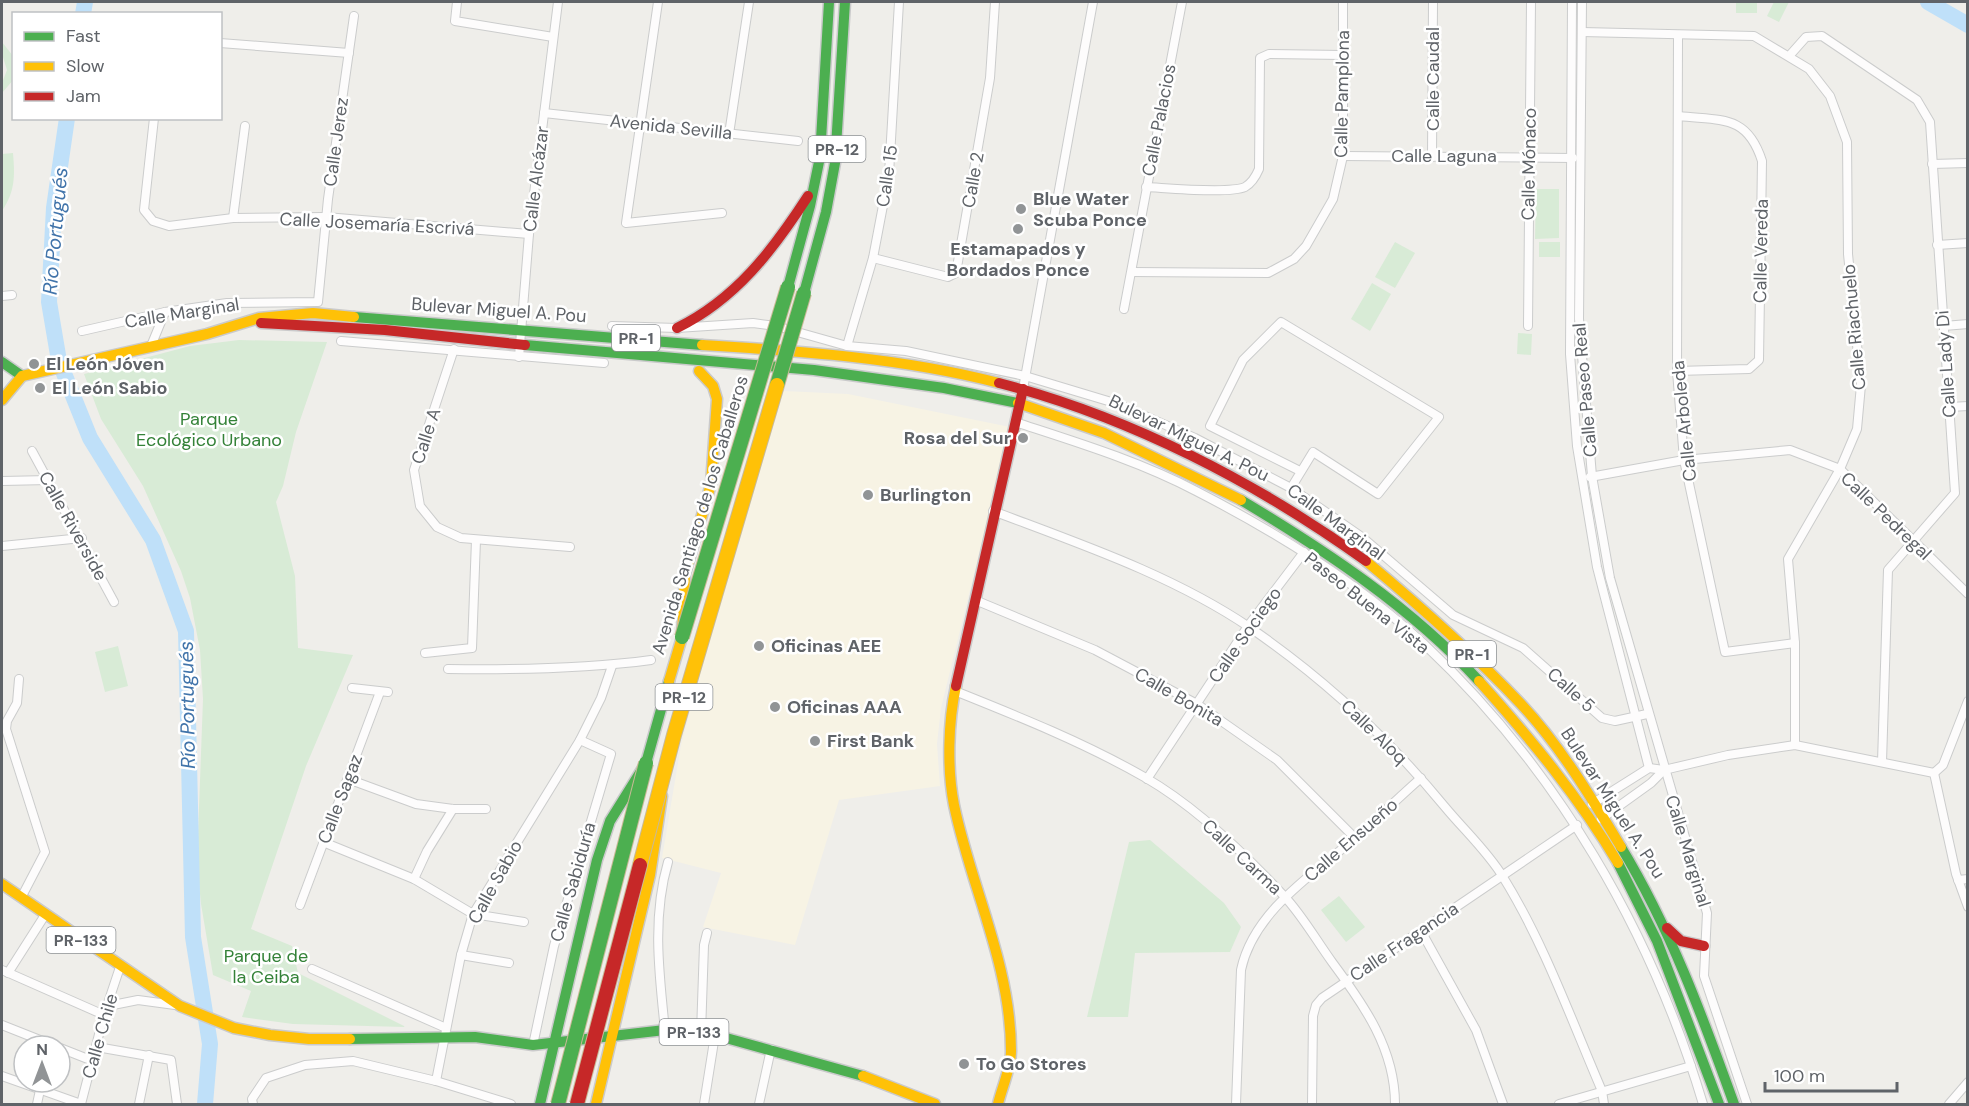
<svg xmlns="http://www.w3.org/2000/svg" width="1969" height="1106" viewBox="0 0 1969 1106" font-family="'DM Sans',sans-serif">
	<rect width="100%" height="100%" fill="#efeeea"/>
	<path fill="#f7f3e4" d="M784 391 848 394 1010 427 941 708 937 744 940 786 839 800 795 945 703 927 721 873 662 858 681 745 706 651Z"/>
	<g fill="#d8ebd6">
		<rect x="1736" y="2" width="21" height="11"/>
		<path d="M1774 2H1789L1779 22 1767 16Z"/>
		<path d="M2 42 13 56 14 79 2 93V83L7 70 2 54Z"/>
		<path d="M13 153C15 177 15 191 2 211V154Z"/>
		<path d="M1536 189H1559V238L1535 239Z"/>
		<path d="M1395 242 1415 253 1395 288 1375 277Z"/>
		<rect x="1539" y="242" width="21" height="15"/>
		<path d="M1372 283 1391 294 1370 331 1351 319Z"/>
		<path d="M1518 333 1532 334 1531 355 1517 354Z"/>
		<path d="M239 340 327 342 296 432 283 486 276 502 295 576 298 648 353 655 306 766 251 929 292 946 298 973 406 1027 293 1024 242 1017 251 991 213 975 201 904 197 863 203 699 200 650 190 598 181 571 143 486 101 419 84 374 190 346Z"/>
		<path d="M118 646 128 686 105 692 95 652Z"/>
		<path d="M1150 840 1224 903 1241 927 1230 952 1135 953 1128 1017H1087L1129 842Z"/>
		<path d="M1339 896 1365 927 1346 942 1321 910Z"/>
	</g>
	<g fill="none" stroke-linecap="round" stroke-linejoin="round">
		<g stroke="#bfe0f9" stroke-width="16">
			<path d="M1928 2 1968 25"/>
			<path d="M83 14 85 2"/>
			<path d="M67 118 54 208 49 302 59 361 90 438 153 540 186 631 193 937 210 1044 205 1104"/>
		</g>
		<defs>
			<g id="street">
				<path d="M457 2 455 21 553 37"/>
				<path d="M658 2 626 223 722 213"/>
				<path d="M1572 2 1570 354 1577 446 1597 567 1649 768"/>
				<path d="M1582 2 1579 319 1592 476 1610 578 1707 913 1704 976 1747 1104"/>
				<path d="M1582 32 1754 36 1809 69 1830 96 1847 142 1848 254 1861 385 1857 429 1840 469 1788 559 1795 643V745"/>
				<path d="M1678 36 1677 371 1684 460 1725 652 1795 643"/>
				<path d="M220 43 349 53"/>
				<path d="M1790 55 1806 37 1822 36 1917 100 1930 122 1955 493 1888 570 1882 762"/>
				<path d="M544 113 798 141"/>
				<path d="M154 118 144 210 153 221 169 226 233 218 326 217 529 234"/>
				<path d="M729 134 749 2"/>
				<path d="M1343 156 1573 158"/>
				<path d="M1432 157 1433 2"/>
				<path d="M1932 164 1968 163"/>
				<path d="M1146 187C1167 188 1229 194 1245 187 1252 183 1256 176 1259 169L1260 58 1269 54 1343 55"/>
				<path d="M233 218 245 126"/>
				<path d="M1937 245 1968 243"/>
				<path d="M873 258 948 277 956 273 990 78 995 2"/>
				<path d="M1132 272 1268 273 1294 259 1306 246 1333 199 1343 156V2"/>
				<path d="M2 296 12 295"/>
				<path d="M1124 309 1182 2"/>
				<path d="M612 326 677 328 753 323 776 326 847 346 906 351 1025 376 1118 404 1195 438 1291 488 1362 537 1453 615 1523 648 1602 718 1615 721 1647 714"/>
				<path d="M1528 326 1531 2"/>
				<path d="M1944 326 1968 324"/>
				<path d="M82 331 165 312 227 303 318 302 328 199 354 16"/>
				<path d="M341 341 604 363"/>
				<path d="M151 346 165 312"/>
				<path d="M847 346 873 258 889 174 899 2"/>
				<path d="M454 349 414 470 420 506 437 527 461 538 570 547"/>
				<path d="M519 357 529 234 558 2"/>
				<path d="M1677 371 1749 369 1759 360 1762 161C1747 114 1721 121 1679 116"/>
				<path d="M1023 389 1093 2"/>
				<path d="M1950 407 1968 406"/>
				<path d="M1015 422C1076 442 1139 461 1196 491 1276 532 1357 582 1424 644 1557 769 1651 930 1703 1104"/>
				<path d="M32 451 114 602"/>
				<path d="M1590 477 1684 460 1790 450 1840 469 1968 594"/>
				<path d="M2 481 49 480"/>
				<path d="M1291 488 1313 452 1378 494 1439 417 1281 322 1243 360 1210 426 1300 471"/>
				<path d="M993 511C1080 544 1172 575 1249 627 1322 677 1389 739 1445 807 1464 830 1488 852 1503 877 1544 943 1571 1019 1602 1091L1604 1104"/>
				<path d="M2 546 82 538"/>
				<path d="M975 600 1095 650 1197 704 1277 760 1355 838"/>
				<path d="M425 653 472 648 476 540"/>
				<path d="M448 669C516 670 584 669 651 660"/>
				<path d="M19 679 17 703 7 721 6 729 45 852 21 898"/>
				<path d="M352 688 388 692"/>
				<path d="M955 691C1020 717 1085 743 1146 778 1196 807 1244 853 1284 896 1302 915 1316 940 1332 962 1364 1005 1395 1049 1395 1104"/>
				<path d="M1934 773 1956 874 1968 907"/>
				<path d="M1934 773 1943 765 1968 701"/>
				<path d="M348 779 416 804 453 809H486"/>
				<path d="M1147 779 1248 626 1304 552"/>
				<path d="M1592 804 1649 768 1664 770 1728 755 1795 745 1934 773"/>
				<path d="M1601 819 1651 783 1664 770"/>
				<path d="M323 842 414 879 473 914 524 922"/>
				<path d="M414 879 427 851 453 809"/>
				<path d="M1958 880 1968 879"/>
				<path d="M300 905 380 692"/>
				<path d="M1421 931 1476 1030 1503 1104"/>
				<path d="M461 955 509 963"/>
				<path d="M312 969 446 1028"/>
				<path d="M2 970 104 1015"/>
				<path d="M8 973 45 915"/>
				<path d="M108 1006 138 1000 175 1005"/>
				<path d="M2 1025 55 1046"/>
				<path d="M665 1030C659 973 652 917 668 862"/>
				<path d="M701 1033 704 945 707 933"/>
				<path d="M533 1045 554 946 611 754 580 740"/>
				<path d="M97 1047 171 1060 177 1104"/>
				<path d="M60 1048 93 1061"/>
				<path d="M2 1076 81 1104"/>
				<path d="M436 1081 461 955 473 914 580 740 601 698 612 666"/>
				<path d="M37 1104 40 1090"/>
				<path d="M81 1104 104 1015 120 967"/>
				<path d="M139 1104 149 1055"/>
				<path d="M253 1104 252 1099 266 1078 305 1065 353 1061 436 1081 511 1104"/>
				<path d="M704 1104 715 1035"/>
				<path d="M759 1104 771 1049"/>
				<path d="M1236 1104 1241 970C1253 913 1310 876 1353 840 1376 820 1398 798 1421 778"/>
				<path d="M1312 1104 1313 1016 1316 1005 1322 998 1577 825"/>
				<path d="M1559 1104 1691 1066"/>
				<path d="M1949 1104 1968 1082"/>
			</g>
			<g id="fast">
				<path d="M788 287 810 206 820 157 829 2"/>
				<path d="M804 293 826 212 835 163 845 2"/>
				<path d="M354 317 702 345"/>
				<path d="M525 345 814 370 944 388 1018 403"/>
				<path d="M2 362 22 376"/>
				<path d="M1241 500C1326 551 1411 607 1479 681"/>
				<path d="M1621 847C1670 928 1702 1015 1734 1104"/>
				<path d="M1618 863 1657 941 1719 1104"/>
				<path d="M350 1039 475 1037 533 1045 665 1030 708 1033 863 1076"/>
				<path d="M540 1104 597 860 610 821 646 763 669 681"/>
			</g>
			<g id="slow">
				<path d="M702 345C800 351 903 358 999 383"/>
				<path d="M2 400 22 376 207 334 259 318 313 313 354 317"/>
				<path d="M1018 403 1104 433 1241 500"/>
				<path d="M1366 561C1420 606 1473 653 1521 704 1561 747 1591 797 1621 847"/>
				<path d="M669 681 682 637 685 574 711 484 717 399 713 386 699 371"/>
				<path d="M1479 681C1530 738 1579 797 1618 863"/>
				<path d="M956 686C948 722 947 769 954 805 971 887 1011 965 1011 1051 1011 1068 1002 1087 998 1104"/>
				<path d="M2 884 180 1006 234 1028 270 1035 309 1039H350"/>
				<path d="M863 1076 935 1104"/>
				<path d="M596 1104 650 875 662 796"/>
			</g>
			<g id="jam">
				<path d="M261 323 385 330 525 345"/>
				<path d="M677 328C736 299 773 250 808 196"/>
				<path d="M999 383C1130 417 1256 482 1366 561"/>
				<path d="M956 686 1023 389"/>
				<path d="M1667 928 1681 941 1704 946"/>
			</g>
		</defs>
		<use href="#street" stroke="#cbcccc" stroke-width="10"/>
		<use href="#fast" stroke="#cacacb" stroke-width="13"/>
		<use href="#slow" stroke="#cacacb" stroke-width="13"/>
		<use href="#jam" stroke="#cacacb" stroke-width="13"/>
		<use href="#street" stroke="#fdfcfc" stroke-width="8"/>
		<use href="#fast" stroke="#4caf50" stroke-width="10"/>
		<use href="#slow" stroke="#ffc107" stroke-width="10"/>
		<use href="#jam" stroke="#c62828" stroke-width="10"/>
		<defs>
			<g id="fast-bridge">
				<path d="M777 385 804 293"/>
				<path d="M682 637 788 287"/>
				<path d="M558 1104 646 763"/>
			</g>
			<path id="slow-bridge" d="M640 865 674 735 777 385"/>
			<path id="jam-bridge" d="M577 1104 640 865"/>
		</defs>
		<use href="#fast-bridge" stroke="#c8b996" stroke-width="16" stroke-linecap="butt"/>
		<use href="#slow-bridge" stroke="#c8b996" stroke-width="16" stroke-linecap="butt"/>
		<use href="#jam-bridge" stroke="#c8b996" stroke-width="16" stroke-linecap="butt"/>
		<use href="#fast-bridge" stroke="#4caf50" stroke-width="14"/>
		<use href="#slow-bridge" stroke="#ffc107" stroke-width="14"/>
		<use href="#jam-bridge" stroke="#c62828" stroke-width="14"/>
	</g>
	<g fill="#919496" stroke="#fff" stroke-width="2">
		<circle cx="1021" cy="209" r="6"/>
		<circle cx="1018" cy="229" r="6"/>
		<circle cx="34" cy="364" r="6"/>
		<circle cx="40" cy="388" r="6"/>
		<circle cx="1023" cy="438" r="6"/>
		<circle cx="868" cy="495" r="6"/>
		<circle cx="759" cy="646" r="6"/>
		<circle cx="775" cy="707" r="6"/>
		<circle cx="815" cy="741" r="6"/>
		<circle cx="964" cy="1064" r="6"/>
	</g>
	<g text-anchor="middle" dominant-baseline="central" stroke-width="5" stroke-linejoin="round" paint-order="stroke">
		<g fill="#fff" stroke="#8f9295" stroke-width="1.5">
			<rect x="808.5" y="136" width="57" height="26" rx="4.5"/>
			<rect x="612" y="325" width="48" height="26" rx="4.5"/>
			<rect x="1448" y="641" width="48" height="26" rx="4.5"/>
			<rect x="655.5" y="684" width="57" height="26" rx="4.5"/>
			<rect x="46.5" y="927" width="69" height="26" rx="4.5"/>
			<rect x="659.5" y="1019" width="69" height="26" rx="4.5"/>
		</g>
		<g font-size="16" font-weight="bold" fill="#5f6368">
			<text x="837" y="149">PR-12</text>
			<text x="636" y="338">PR-1</text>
			<text x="1472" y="654">PR-1</text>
			<text x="684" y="697">PR-12</text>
			<text x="81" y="940">PR-133</text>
			<text x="694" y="1032">PR-133</text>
		</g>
		<g font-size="18" fill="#5f6368" stroke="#fff">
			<text transform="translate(1433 79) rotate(-90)">Calle Caudal</text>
			<text transform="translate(1342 94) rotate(-89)">Calle Pamplona</text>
			<text transform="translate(1159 120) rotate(-79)">Calle Palacios</text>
			<text transform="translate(671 127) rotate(6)">Avenida Sevilla</text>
			<text transform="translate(336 142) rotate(-82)">Calle Jerez</text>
			<text x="1444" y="156">Calle Laguna</text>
			<text transform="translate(1529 164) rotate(-89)">Calle Mónaco</text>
			<text transform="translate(887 176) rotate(-82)">Calle 15</text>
			<text transform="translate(536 179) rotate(-83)">Calle Alcázar</text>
			<text transform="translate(973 180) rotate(-80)">Calle 2</text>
			<text transform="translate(377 224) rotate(3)">Calle Josemaría Escrivá</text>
			<text transform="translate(1761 251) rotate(-89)">Calle Vereda</text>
			<text transform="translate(499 310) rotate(4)">Bulevar Miguel A. Pou</text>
			<text transform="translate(182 313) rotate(-9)">Calle Marginal</text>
			<text transform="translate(1854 327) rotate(-95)">Calle Riachuelo</text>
			<text transform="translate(1946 364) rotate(-94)">Calle Lady Di</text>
			<text transform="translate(1585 390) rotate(-95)">Calle Paseo Real</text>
			<text transform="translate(1684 421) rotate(-96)">Calle Arboleda</text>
			<text transform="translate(426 436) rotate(-72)">Calle A</text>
			<text transform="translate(1189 438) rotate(26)">Bulevar Miguel A. Pou</text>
			<text transform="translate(700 515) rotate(-73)">Avenida Santiago de los Caballeros</text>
			<text transform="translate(1886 516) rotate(44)">Calle Pedregal</text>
			<text transform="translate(1336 522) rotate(36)">Calle Marginal</text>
			<text transform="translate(73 526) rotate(61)">Calle Riverside</text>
			<text transform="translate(1367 603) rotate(38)">Paseo Buena Vista</text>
			<text transform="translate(1245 635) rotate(-55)">Calle Sociego</text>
			<text transform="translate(1571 690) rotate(42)">Calle 5</text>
			<text transform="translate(1179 697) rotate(30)">Calle Bonita</text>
			<text transform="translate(1374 732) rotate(44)">Calle Aloq</text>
			<text transform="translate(340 799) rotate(-69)">Calle Sagaz</text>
			<text transform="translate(1613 803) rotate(57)">Bulevar Miguel A. Pou</text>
			<text transform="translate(1351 840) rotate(-41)">Calle Ensueño</text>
			<text transform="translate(1688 851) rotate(73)">Calle Marginal</text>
			<text transform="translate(1242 857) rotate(43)">Calle Carma</text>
			<text transform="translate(495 882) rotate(-61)">Calle Sabio</text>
			<text transform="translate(573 882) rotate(-74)">Calle Sabiduría</text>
			<text transform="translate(1404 942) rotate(-34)">Calle Fragancia</text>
			<text transform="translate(100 1036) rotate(-74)">Calle Chile</text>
		</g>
		<g font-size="18" font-weight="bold" fill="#5f6368" stroke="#fff" text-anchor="start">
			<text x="1033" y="199">Blue Water<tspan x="1033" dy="21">Scuba Ponce</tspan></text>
			<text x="1018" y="249" text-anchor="middle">Estamapados y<tspan x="1018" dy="21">Bordados Ponce</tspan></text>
			<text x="46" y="364">El León Jóven</text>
			<text x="52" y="388">El León Sabio</text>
			<text x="1011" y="438" text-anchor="end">Rosa del Sur</text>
			<text x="880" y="495">Burlington</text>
			<text x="771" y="646">Oficinas AEE</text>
			<text x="787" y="707">Oficinas AAA</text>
			<text x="827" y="741">First Bank</text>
			<text x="976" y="1064">To Go Stores</text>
		</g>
		<g font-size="18" fill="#348238" stroke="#fff">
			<text x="209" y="419">Parque<tspan x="209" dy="21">Ecológico Urbano</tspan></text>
			<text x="266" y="956">Parque de<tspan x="266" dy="21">la Ceiba</tspan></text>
		</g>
		<g font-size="20" font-style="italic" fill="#4174aa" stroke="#fff">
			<text transform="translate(55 231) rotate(-85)">Río Portugués</text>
			<text transform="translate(187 705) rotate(-91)">Río Portugués</text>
		</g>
	</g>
	<rect width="1969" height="1106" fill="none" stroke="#5f6368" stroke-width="6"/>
	<rect x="12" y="12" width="210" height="108" fill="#ffffff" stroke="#bfc1c3" stroke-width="1.5"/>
	<rect x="24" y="32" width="30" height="9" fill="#4caf50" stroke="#bfc1c3" stroke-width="1.5"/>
	<text x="66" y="42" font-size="18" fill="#5f6368">Fast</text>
	<rect x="24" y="62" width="30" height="9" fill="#ffc107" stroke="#bfc1c3" stroke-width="1.5"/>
	<text x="66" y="72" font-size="18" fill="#5f6368">Slow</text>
	<rect x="24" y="92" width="30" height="9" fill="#c62828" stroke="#bfc1c3" stroke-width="1.5"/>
	<text x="66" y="102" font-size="18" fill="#5f6368">Jam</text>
	<g transform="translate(42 1064)"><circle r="28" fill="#ffffff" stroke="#bfc1c3" stroke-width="1.5"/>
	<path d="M0-4.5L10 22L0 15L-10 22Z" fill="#919496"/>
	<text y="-9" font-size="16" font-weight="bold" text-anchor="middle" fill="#5f6368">N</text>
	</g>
	<path d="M1765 1082v9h132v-9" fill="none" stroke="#5f6368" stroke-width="3"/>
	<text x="1774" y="1082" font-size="18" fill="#5f6368" stroke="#ffffff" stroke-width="4.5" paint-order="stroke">100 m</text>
</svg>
